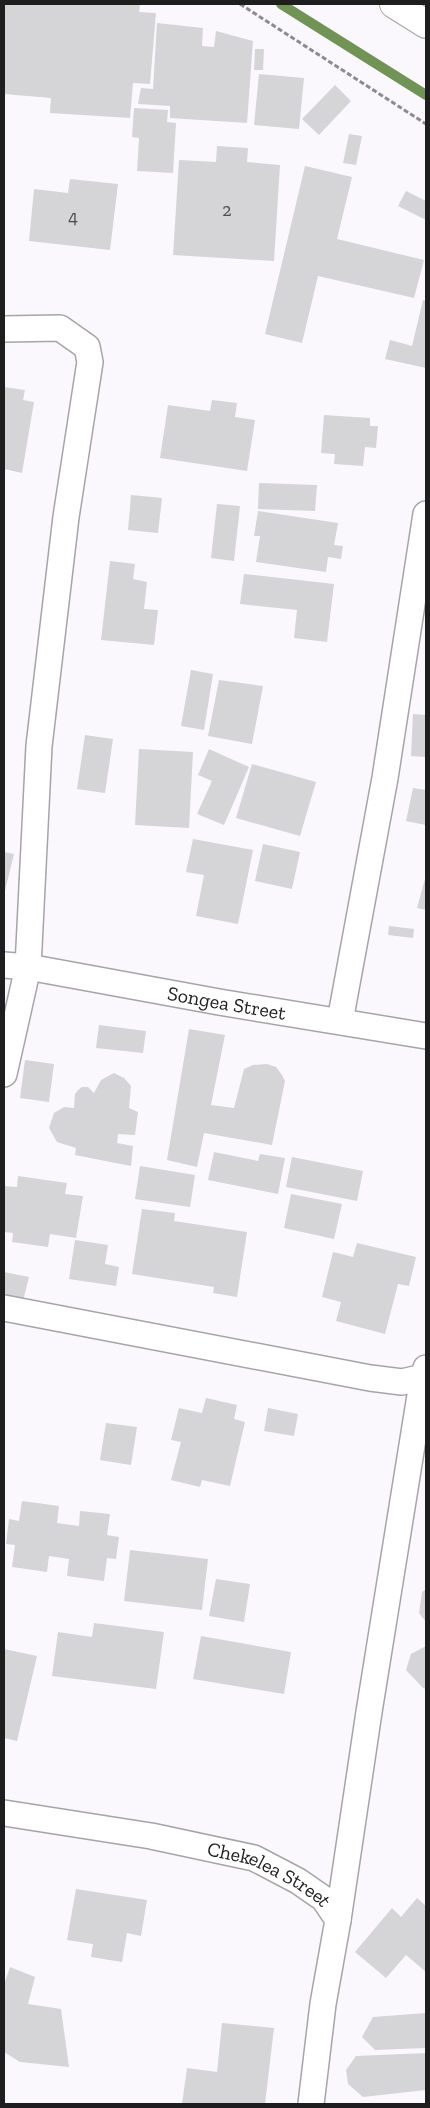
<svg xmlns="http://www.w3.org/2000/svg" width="430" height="2108" viewBox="0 0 430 2108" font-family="'Zilla Slab',serif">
	<rect width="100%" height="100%" fill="#faf8fc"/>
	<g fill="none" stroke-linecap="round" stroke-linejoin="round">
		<path stroke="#729356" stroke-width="10" d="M281 4 426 95"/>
	</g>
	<g fill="#d5d4d7">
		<path d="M4 4H140L139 12 156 13 150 84 133 83 130 118 50 113 51 98 4 94Z"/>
		<path d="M157 23 203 28 202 46 214 47 216 31 253 41 247 123 170 118V106L138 104 141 88 153 89Z"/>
		<path d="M255 49H264L263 70H254Z"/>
		<path d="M259 74 304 78 299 129 254 125Z"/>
		<path d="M335 85 351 101 319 135 302 119Z"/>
		<path d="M134 108 168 110 167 122 176 123 173 173 137 171 139 138 132 137Z"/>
		<path d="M349 134 362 136 356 165 343 163Z"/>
		<path d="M217 146 248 148 247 162 280 165 274 261 173 255 179 160 216 162Z"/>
		<path d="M305 166 352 177 337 239 424 260 414 298 318 276 302 343 265 334Z"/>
		<path d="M70 179 118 184 110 250 29 241 34 189 68 193Z"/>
		<path d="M406 191 426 201V220L398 206Z"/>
		<path d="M423 300 426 301V368L385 359 390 340 412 346Z"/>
		<path d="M4 387 25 390 23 400 34 402 22 473 4 469Z"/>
		<path d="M212 400 237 403 235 417 255 420 247 471 160 458 168 405 210 411Z"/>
		<path d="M324 415 370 418V426H378L376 448 365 447 363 466 334 464 335 454 321 453Z"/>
		<path d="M259 483 317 485 315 511 258 509Z"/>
		<path d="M131 495 162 498 158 533 128 530Z"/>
		<path d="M217 504 240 506 234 561 211 558Z"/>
		<path d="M258 511 338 523 334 545 343 546 341 559 328 557 326 572 256 562 260 536H254Z"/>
		<path d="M110 561 135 564 133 579 147 582 144 609 158 610 154 645 101 640Z"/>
		<path d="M244 574 334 584 327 642 294 638 297 610 240 604Z"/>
		<path d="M191 670 213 674 204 730 181 726Z"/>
		<path d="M219 680 263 686 252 744 208 736Z"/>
		<path d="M413 714 426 715V757L411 756Z"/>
		<path d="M85 735 113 739 105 793 77 789Z"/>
		<path d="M139 749 193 752 189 828 135 825Z"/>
		<path d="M209 749 249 767 224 825 197 814 212 781 198 775Z"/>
		<path d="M252 764 316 782 300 836 236 818Z"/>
		<path d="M413 788 426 790V825L406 821Z"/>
		<path d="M193 839 253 850 238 924 196 916 204 875 186 872Z"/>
		<path d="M263 844 300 852 292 889 255 881Z"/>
		<path d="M4 852 14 854 4 895Z"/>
		<path d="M426 875V910L417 908Z"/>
		<path d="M389 926 414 929 413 938 388 935Z"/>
		<path d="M99 1025 146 1031 143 1053 96 1048Z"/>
		<path d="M189 1029 225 1035 211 1105 234 1108 244 1069 253 1065 267 1064 276 1067 282 1075 285 1081 272 1145 204 1133 197 1167 167 1160Z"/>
		<path d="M25 1060 54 1064 49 1102 20 1098Z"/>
		<path d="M114 1073 124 1078 131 1086 129 1108 138 1112 135 1135 118 1134 117 1143 133 1146 131 1166 75 1155 76 1148 57 1142 49 1128 54 1113 64 1107 74 1108 75 1094 78 1090 82 1087H88L94 1093 101 1080Z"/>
		<path d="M214 1152 258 1161 260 1154 285 1158 278 1194 208 1180Z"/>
		<path d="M292 1157 363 1171 357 1201 286 1187Z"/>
		<path d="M140 1166 195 1175 190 1207 135 1199Z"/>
		<path d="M18 1176 67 1183 65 1194 83 1196 76 1238 50 1234 48 1247 12 1242 13 1233 4 1232V1186L17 1187Z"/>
		<path d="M291 1194 342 1204 334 1239 284 1228Z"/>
		<path d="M142 1209 175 1213 174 1221 247 1232 237 1297 213 1293 214 1287 132 1274Z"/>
		<path d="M75 1240 108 1245 105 1264 119 1267 116 1286 69 1279Z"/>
		<path d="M357 1243 416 1257 409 1286 398 1284 385 1334 336 1321 341 1302 322 1297 333 1252 353 1257Z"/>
		<path d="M4 1272 29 1277 23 1301 4 1297Z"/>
		<path d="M206 1398 237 1405 234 1419 245 1422 230 1486 202 1480 200 1487 171 1480 181 1442 171 1440 179 1408 202 1413Z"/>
		<path d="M268 1408 298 1414 294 1436 264 1431Z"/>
		<path d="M106 1423 137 1427 131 1465 100 1460Z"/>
		<path d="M22 1501 59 1506 57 1523 79 1526 80 1511 110 1514 107 1535 119 1537 116 1559 107 1558 104 1581 67 1576 69 1559 49 1556 47 1572 12 1567 15 1545 6 1544 9 1519 19 1521Z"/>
		<path d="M130 1550 208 1559 202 1610 124 1601Z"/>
		<path d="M216 1579 250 1584 244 1622 209 1616Z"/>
		<path d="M426 1589V1622L419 1613 422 1592Z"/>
		<path d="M94 1623 164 1632 156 1689 52 1676 58 1632 92 1637Z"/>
		<path d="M201 1636 291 1652 284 1694 193 1679Z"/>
		<path d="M426 1646V1689L423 1688 406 1670 411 1654Z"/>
		<path d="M4 1649 37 1656 17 1741 4 1738Z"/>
		<path d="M76 1889 147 1900 141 1936 127 1933 122 1962 91 1957 93 1944 67 1940Z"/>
		<path d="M417 1898 426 1906V1972L406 1955 386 1978 355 1952 392 1908 401 1917Z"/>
		<path d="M10 1967 35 1977 28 2004 61 2009 69 2067 20 2062 4 2052V1981L5 1982Z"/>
		<path d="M426 2013V2048L375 2050 362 2037 373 2017Z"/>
		<path d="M222 2023 274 2028 265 2104H213V2098V2104H182L187 2068 217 2072Z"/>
		<path d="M426 2053V2090L363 2097 348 2084 346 2070 356 2056Z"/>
	</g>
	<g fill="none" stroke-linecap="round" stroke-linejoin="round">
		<defs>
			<g id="street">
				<path d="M4 329 60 328 87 347 90 362 66 517 39 746 28 967 4 1074"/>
				<path id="s1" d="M4 965 28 967 219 1002 426 1036"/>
				<path d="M340 1021 385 778 426 514"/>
				<path d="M4 1308 370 1378 402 1382 423 1377 426 1368"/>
				<path id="s2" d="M4 1813 151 1836 254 1858 298 1881 324 1899 338 1920 323 2004 311 2104"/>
				<path d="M338 1920 369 1712 423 1377"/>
			</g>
			<path id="highway" d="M394 4 426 24"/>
		</defs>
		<use href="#street" stroke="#a6a4a8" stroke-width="28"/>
		<use href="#highway" stroke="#a6a4a8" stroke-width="30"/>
		<path stroke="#8c8b8d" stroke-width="3" stroke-dasharray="5 2.5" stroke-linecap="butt" d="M240 4 426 124"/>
		<use href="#street" stroke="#fff" stroke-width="25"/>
		<use href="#highway" stroke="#fff" stroke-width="28"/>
	</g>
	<g text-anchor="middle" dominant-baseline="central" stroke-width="4.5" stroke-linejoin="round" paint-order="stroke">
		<g font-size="18" fill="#4c4c4d">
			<text x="227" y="210">2</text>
			<text x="73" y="217">4</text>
		</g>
		<g font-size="20" fill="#1f1e1f" stroke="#faf8fc">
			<text stroke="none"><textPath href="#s1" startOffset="226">Songea Street</textPath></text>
			<text stroke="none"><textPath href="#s2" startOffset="274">Chekelea Street</textPath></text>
		</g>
	</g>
	<rect width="430" height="2108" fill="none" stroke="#1f1e1f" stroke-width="10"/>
</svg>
